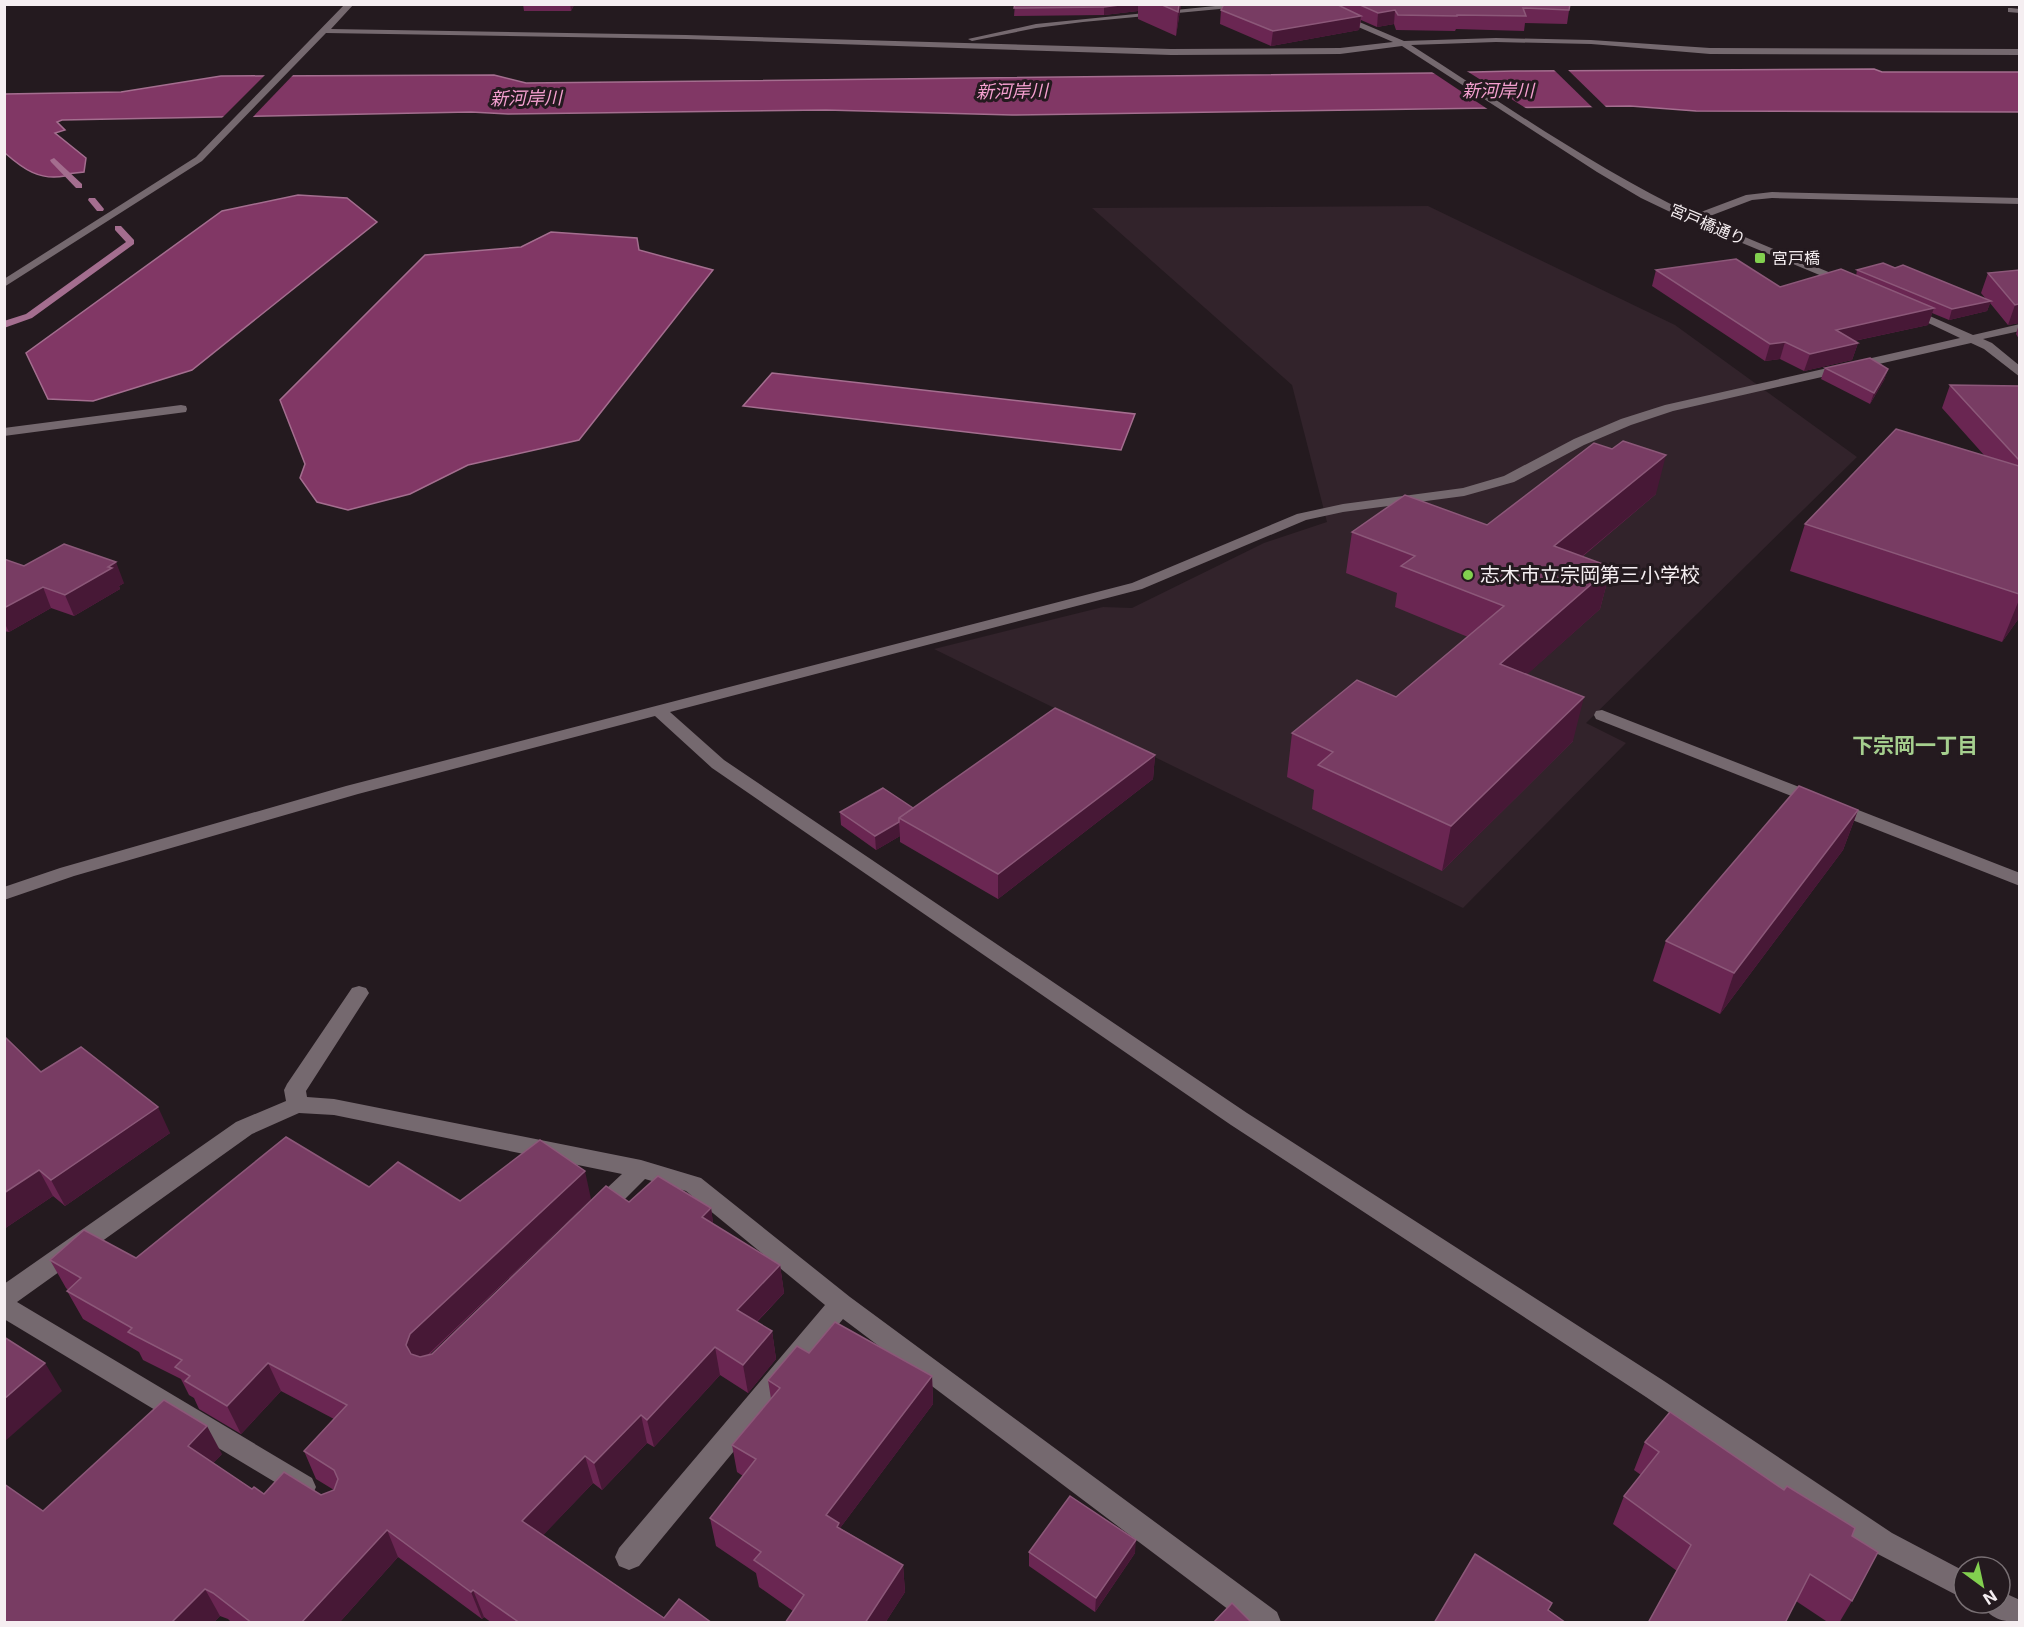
<svg xmlns="http://www.w3.org/2000/svg" width="2024" height="1627" viewBox="0 0 2024 1627" font-family="Inter,'Noto Sans JP',sans-serif">
	<rect width="100%" height="100%" fill="#241a1f"/>
	<path fill="#32232b" d="M1428 206 1675 325 1857 457 1586 723 1626 743 1463 908 934 649 1103 607 1132 608 1264 543 1327 522 1292 385 1092 208Z"/>
	<g fill="#813765" stroke="#a46e8f" stroke-width="1.5">
		<path d="M1874 69 1882 72H2020L2019 112 1696 111 1630 106 1012 115 826 110 508 114 471 112 62 120 57 122 65 130 55 133 86 158 84 172 66 174 65 176C40 181 23 169 5 153V94L121 92 221 76 494 75 526 83 1433 73 1514 71Z"/>
		<path d="M298 195 347 198 377 222 192 370 93 401 48 399 26 353 222 211Z"/>
		<path d="M551 232 637 238 639 250 713 270 579 440 468 465 410 494 348 510 317 502 300 478 305 464 280 400 425 255 521 247Z"/>
		<path d="M772 373 1135 414 1121 450 743 406Z"/>
	</g>
	<g fill="#241a1f">
		<path d="M1551 67H1565L1609 110H1595Z"/>
		<path d="M1429 70H1465L1532 112H1492Z"/>
		<path d="M267 73H295L251 119 220 120Z"/>
	</g>
	<g fill="none" stroke-linecap="round" stroke-linejoin="round">
		<g fill="#a46e8f" fill-rule="evenodd">
			<path d="M54 158 82 184V188H76L51 162 50 160Z"/>
			<path d="M89 198H95L104 209 103 211H97L88 200Z"/>
			<path d="M115 226H121L134 240V244L32 318 4 328V321L26 314 126 242 115 230Z"/>
		</g>
		<g fill="#75696f" fill-rule="evenodd">
			<path d="M345 4H354L331 29 686 35 1171 49 1340 48 1393 42 1305 4H1317L1404 41 1496 38 1591 40 1710 48 2020 49V55L1710 54 1591 44 1496 42 1411 45C1504 104 1594 168 1693 215L1746 195 1772 192 2020 198V204L1772 198 1752 200 1702 219 1850 281 1852 283 1846 286 1689 221 1641 198 1597 172 1402 46 1340 54 1171 55 686 39 326 33 202 161 4 287V279L196 157Z"/>
			<path d="M1235 4H1272L1083 22 1036 28 972 41 968 39 1036 24Z"/>
			<path d="M2011 8 2020 9V13L2008 12V8Z"/>
			<path d="M1907 306 1973 335 2020 324V331L1983 339 1992 343 2020 366V377L1984 349 1971 343 1673 411 1631 425 1584 445 1514 482 1464 496 1343 512 1306 520 1142 589 670 712 724 760 1247 1113 1664 1381 1892 1533 1964 1571V1599L1872 1551 1646 1397 1231 1125 712 768 655 716 358 794 74 876 4 900V887L60 868 346 786 1132 583 1297 514 1343 504 1463 488 1504 476 1574 439 1621 419 1665 405 1960 338 1903 311V307Z"/>
			<path d="M181 405 186 406 187 409 186 412 4 436V428Z"/>
			<path d="M1602 710 2020 873V886L1596 719 1594 715 1596 711Z"/>
			<path d="M359 986 366 988 369 993 306 1091 307 1097 334 1099 641 1160 701 1178 850 1297 1277 1612 1281 1622H1245L843 1319 639 1566 629 1570 619 1566 615 1557 619 1548 825 1305 686 1191 645 1179 607 1217 599 1219 591 1217 587 1210 591 1203 622 1174 334 1115 299 1113 252 1134 17 1302 312 1478 316 1487 312 1496 303 1499 4 1319V1284L236 1122 286 1101 284 1090 287 1084 352 988Z"/>
			<path d="M2000 1591 2020 1600V1622C2003 1622 1989 1619 1982 1603H2000Z"/>
		</g>
	</g>
	<g fill="#6a2652">
		<path d="M523 4H657L574 5 571 11H524Z"/>
		<path d="M1015 4H1181L1176 36 1138 19V11L1104 15 1014 16Z"/>
		<path d="M1224 4H1570L1567 24 1525 23 1524 31 1456 29 1455 31 1396 30 1394 24 1377 27 1361 20 1359 30 1271 46 1220 24 1221 10Z"/>
		<path d="M1895 268 1986 299 1981 293 1988 273 2019 270V323L2008 325 1990 303 1987 311 1949 320 1932 313 1928 325 1854 341 1858 343 1852 360 1804 371 1780 359 1765 361 1652 286 1656 270 1780 287 1856 276 1857 270Z"/>
		<path d="M2019 324V339L2016 334Z"/>
		<path d="M1825 368 1888 369 1884 380 1870 404 1821 379Z"/>
		<path d="M1950 385 2019 386V618L2002 642 1790 571 1805 524 1984 455 1942 408Z"/>
		<path d="M1656 494 1582 557 1611 567 1600 609 1527 674 1573 741 1442 871 1312 809 1314 790 1287 777 1292 733 1396 697 1468 637 1395 607 1397 593 1346 573 1352 532 1487 525Z"/>
		<path d="M4 559 24 566 124 583 119 586 120 589 74 616 51 608 9 632 4 631Z"/>
		<path d="M1155 755 1153 779 998 899 900 842V836L876 850 841 825 840 812 913 808Z"/>
		<path d="M1858 810 1843 850 1720 1014 1653 981 1666 941Z"/>
		<path d="M41 1072 170 1133 65 1206 53 1196 4 1229Z"/>
		<path d="M369 1187 460 1201 591 1199 429 1355 432 1354 629 1202 711 1208 713 1224 780 1265 784 1293 757 1322 772 1331 776 1359 748 1393 720 1375 654 1447 647 1443 602 1490 593 1483 543 1535 664 1618 712 1623H492L484 1617 482 1619 398 1557 339 1623H232L228 1619 220 1616 213 1623H4L43 1511 222 1454 213 1463 252 1489 264 1494 321 1495 334 1490 316 1479 304 1451 334 1419 281 1391 241 1434 199 1409 194 1398 189 1395 181 1379 143 1360 139 1352 83 1319 67 1291 68 1290 66 1288 50 1260 136 1258Z"/>
		<path d="M809 1353 932 1376 933 1404 840 1528 903 1565 905 1592 885 1623H785L793 1611 759 1587 756 1573 716 1546 710 1518 743 1476 737 1472 732 1445 771 1399 768 1380Z"/>
		<path d="M1645 1442 1852 1536V1601L1839 1623H1829L1796 1601 1677 1571 1613 1524 1624 1496 1641 1475 1634 1470Z"/>
		<path d="M1029 1552 1135 1553 1095 1612 1029 1566Z"/>
	</g>
	<g fill="#471836">
		<path d="M570 4 574 5 571 11Z"/>
		<path d="M1127 4H1138V11L1104 15V7Z"/>
		<path d="M1160 4H1181L1176 36 1178 12Z"/>
		<path d="M1395 10 1394 24 1377 27 1378 13Z"/>
		<path d="M1361 16 1359 30 1271 46 1273 31Z"/>
		<path d="M1991 301 1987 311 1949 320 1952 309Z"/>
		<path d="M2019 304V323L2008 325 2015 305Z"/>
		<path d="M1934 308 1928 325 1830 346 1836 330Z"/>
		<path d="M1785 342 1780 359 1765 361 1770 344Z"/>
		<path d="M1858 343 1852 360 1804 371 1810 354Z"/>
		<path d="M1888 369 1884 380 1870 404 1874 393Z"/>
		<path d="M1666 455 1656 494 1544 588 1554 546Z"/>
		<path d="M116 562 124 583 119 586 120 589 74 616 65 595Z"/>
		<path d="M1611 567 1600 609 1491 707 1500 664Z"/>
		<path d="M43 587 51 608 9 632 4 622V608Z"/>
		<path d="M2019 600V618L2002 642Z"/>
		<path d="M1584 697 1573 741 1442 871 1451 826Z"/>
		<path d="M1155 755 1153 779 998 899V874Z"/>
		<path d="M1858 810 1843 850 1720 1014 1734 973Z"/>
		<path d="M899 822 900 836 876 850 875 836Z"/>
		<path d="M158 1107 170 1133 65 1206 51 1180Z"/>
		<path d="M39 1170 53 1196 4 1229V1193Z"/>
		<path d="M585 1171 591 1199 420 1362 416 1373 406 1345 410 1334Z"/>
		<path d="M711 1208 715 1237 702 1217Z"/>
		<path d="M780 1265 784 1293 741 1338 737 1310Z"/>
		<path d="M772 1331 776 1359 748 1393 743 1365Z"/>
		<path d="M715 1347 720 1375 654 1447 647 1420Z"/>
		<path d="M45 1363 62 1391 4 1442V1399Z"/>
		<path d="M268 1363 281 1391 241 1434 227 1406Z"/>
		<path d="M932 1376 933 1404 840 1528 842 1551 826 1515Z"/>
		<path d="M641 1415 647 1443 602 1490 594 1463Z"/>
		<path d="M207 1426 222 1454 203 1474 188 1446Z"/>
		<path d="M585 1456 593 1483 531 1548 522 1521Z"/>
		<path d="M387 1530 398 1557 339 1623H301Z"/>
		<path d="M1136 1540 1135 1553 1095 1612 1096 1598Z"/>
		<path d="M903 1565 905 1592 885 1623H865Z"/>
		<path d="M205 1589 220 1616 213 1623H171Z"/>
		<path d="M473 1590 484 1617 482 1619 471 1592Z"/>
	</g>
	<g fill="#783c63" stroke="#8c5879" stroke-width="1.5">
		<path d="M1015 4H1127L1104 7 1014 8Z"/>
		<path d="M1160 4H1179L1178 12Z"/>
		<path d="M1224 4H1336L1361 16 1273 31 1221 10Z"/>
		<path d="M1358 4H1570L1569 10 1523 8 1526 16 1457 15V16L1398 15 1395 10 1378 13Z"/>
		<path d="M1736 259 1780 287 1841 269 1934 308 1836 330 1858 343 1810 354 1785 342 1770 344 1656 270Z"/>
		<path d="M1883 263 1895 268 1903 265 1991 301 1952 309 1857 270Z"/>
		<path d="M2019 270V304L2015 305 1988 273Z"/>
		<path d="M1870 358 1888 369 1874 393 1825 368Z"/>
		<path d="M1950 385 2019 386V460Z"/>
		<path d="M1896 429 2019 466V594L1805 524Z"/>
		<path d="M1623 441 1666 455 1554 546 1611 567 1500 664 1584 697 1451 826 1318 765 1333 752 1292 733 1357 680 1396 697 1504 606 1401 566 1415 556 1352 532 1405 495 1487 525 1594 443 1612 449Z"/>
		<path d="M64 544 116 562 108 567 112 568 65 595 43 587 4 608V559L24 566Z"/>
		<path d="M1055 708 1155 755 998 874 899 818Z"/>
		<path d="M1799 786 1858 810 1734 973 1666 941Z"/>
		<path d="M883 788 913 808 899 818V822L875 836 840 812Z"/>
		<path d="M6 1038 41 1072 81 1047 158 1107 51 1180 39 1170 4 1193V1039Z"/>
		<path d="M286 1137 369 1187 398 1162 460 1201 540 1140 585 1171 410 1334 406 1345 411 1354 420 1357 432 1354 606 1186 629 1202 658 1176 711 1208 702 1217 780 1265 737 1310 772 1331 743 1365 715 1347 647 1420 641 1415 594 1463 585 1456 522 1521 664 1618 679 1599 712 1623H520L473 1590 471 1592 387 1530 301 1623H252L213 1593 205 1589 171 1623H4V1484L43 1511 164 1400 207 1426 188 1446 252 1489 254 1487 264 1494 284 1472 321 1495 334 1490 338 1479 334 1470 304 1451 347 1405 268 1363 227 1406 185 1381 190 1376 175 1367 182 1360 128 1332 132 1328 67 1291 81 1278 50 1260 84 1230 136 1258Z"/>
		<path d="M835 1322 932 1376 826 1515 839 1523 837 1527 903 1565 865 1623H785L804 1595 754 1560 761 1552 710 1518 756 1459 732 1445 780 1388 768 1380 797 1346 809 1353Z"/>
		<path d="M4 1337 45 1363 4 1399Z"/>
		<path d="M1670 1412 1784 1490 1787 1486 1855 1528 1852 1536 1878 1552 1852 1601 1810 1574 1785 1623H1648L1691 1545 1624 1496 1659 1452 1645 1442Z"/>
		<path d="M1070 1496 1136 1540 1096 1598 1029 1552Z"/>
		<path d="M1475 1554 1552 1603 1548 1610 1566 1623H1434Z"/>
		<path d="M1232 1603 1252 1623H1213Z"/>
	</g>
	<g fill="#82d04f" stroke="#241a1f" stroke-width="2">
		<rect x="1754" y="252" width="12" height="12" rx="3"/>
		<circle cx="1468" cy="575" r="6"/>
	</g>
	<g text-anchor="middle" dominant-baseline="central" stroke-width="6" stroke-linejoin="round" paint-order="stroke">
		<g font-size="16" fill="#f5eef1" stroke="#241a1f">
			<text transform="translate(1708 224) rotate(23)">宮戸橋通り</text>
		</g>
		<g font-size="16" fill="#f5eef1" stroke="#241a1f" text-anchor="start">
			<text x="1772" y="258">宮戸橋</text>
		</g>
		<g font-size="18" font-style="italic" fill="#f5a0d0" stroke="#241a1f">
			<text x="1498" y="90">新河岸川</text>
			<text transform="translate(1012 91) rotate(-1)">新河岸川</text>
			<text transform="translate(526 98) rotate(-1)">新河岸川</text>
		</g>
		<g font-size="20" fill="#f5eef1" stroke="#241a1f" text-anchor="start">
			<text x="1480" y="575">志木市立宗岡第三小学校</text>
		</g>
		<g font-size="21" font-weight="bold" fill="#a5cf8e" stroke="#241a1f">
			<text x="1915" y="745">下宗岡一丁目</text>
		</g>
	</g>
	<rect width="2024" height="1627" fill="none" stroke="#f5eef1" stroke-width="12"/>
	<g transform="translate(1982 1585) rotate(147)"><circle r="28" fill="#241a1f" stroke="#786f73" stroke-width="1.5"/>
	<path d="M0-4.5L10 22L0 15L-10 22Z" fill="#82d04f"/>
	<text y="-9" font-size="16" font-weight="bold" text-anchor="middle" fill="#f5eef1">N</text>
	</g>
</svg>
